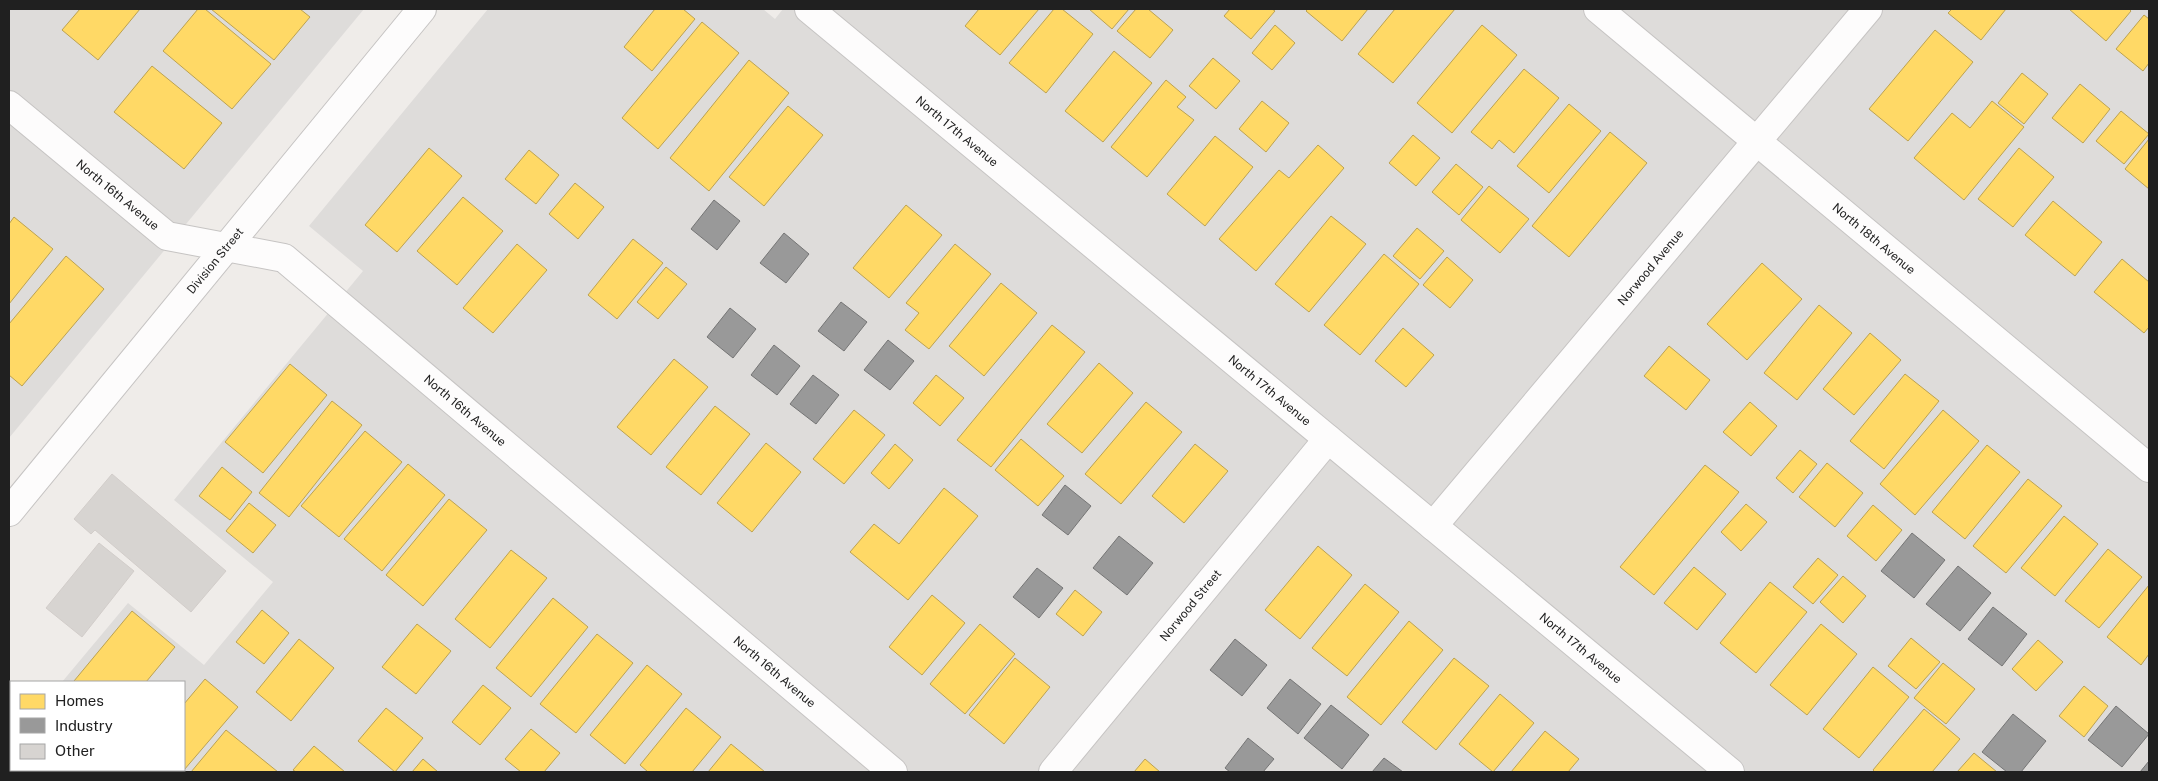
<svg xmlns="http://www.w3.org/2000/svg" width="2158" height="781" viewBox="0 0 2158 781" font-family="'Public Sans',sans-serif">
	<rect width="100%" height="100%" fill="#efece9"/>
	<g fill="#dedcda">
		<path d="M9 9H364L9 438Z"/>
		<path d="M488 9H763L775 19 783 9H2149V772H9V747L11 744V770H184V682H62L128 603 204 665 273 582 174 500 363 271 309 226Z"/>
	</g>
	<g fill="#ffd966" stroke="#bca251">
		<path d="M80 9H140L98 60 62 30Z"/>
		<path d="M198 9H205L271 64 232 109 163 51Z"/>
		<path d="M211 9H300L310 17 274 60Z"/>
		<path d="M655 9H683L695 19 652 71 624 47Z"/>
		<path d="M979 9H1039L1000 55 965 26Z"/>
		<path d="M1054 9H1062L1093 34 1046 93 1009 63Z"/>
		<path d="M1089 9H1129L1112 29Z"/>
		<path d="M1136 9H1148L1173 30 1150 58 1117 31Z"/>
		<path d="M1230 9H1272L1275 11 1251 39 1224 16Z"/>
		<path d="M1308 9H1368L1342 41 1306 11Z"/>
		<path d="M1395 9H1455L1393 83 1358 54Z"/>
		<path d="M1952 9H2006L1981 40 1948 13Z"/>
		<path d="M2069 9H2129L2131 11 2106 41Z"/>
		<path d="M2144 15 2149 19V63L2143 71 2116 49Z"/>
		<path d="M702 22 739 53 658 149 622 118Z"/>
		<path d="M1275 25 1295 43 1272 70 1252 53Z"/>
		<path d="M1482 25 1517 55 1452 133 1417 103Z"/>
		<path d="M1935 30 1973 62 1908 141 1869 109Z"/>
		<path d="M1114 51 1152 83 1103 142 1065 111Z"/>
		<path d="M1213 58 1240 81 1216 109 1189 86Z"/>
		<path d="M749 60 789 93 709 191 670 158Z"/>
		<path d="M152 66 222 123 184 169 114 112Z"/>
		<path d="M1524 69 1559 98 1514 153 1499 140 1492 149 1471 132Z"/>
		<path d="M2022 73 2048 94 2024 124 1998 103Z"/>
		<path d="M1166 80 1186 97 1177 107 1194 120 1147 177 1111 147Z"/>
		<path d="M2080 84 2110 109 2083 143 2052 118Z"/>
		<path d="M1262 101 1289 123 1266 152 1239 129Z"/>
		<path d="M1992 101 2024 127 1964 200 1914 158 1952 113 1970 128Z"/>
		<path d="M1569 104 1601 131 1549 193 1517 166Z"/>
		<path d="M788 106 823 135 764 206 729 177Z"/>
		<path d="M2121 111 2149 134 2124 164 2096 141Z"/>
		<path d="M1610 132 1647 163 1569 257 1532 226Z"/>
		<path d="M1413 135 1440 158 1416 186 1389 163Z"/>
		<path d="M1215 136 1253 167 1205 226 1167 194Z"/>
		<path d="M2149 139V189L2125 169Z"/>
		<path d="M1318 145 1344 168 1256 271 1219 239 1279 170 1289 178Z"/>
		<path d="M429 148 462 176 397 252 365 225Z"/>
		<path d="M2019 148 2054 177 2013 227 1978 199Z"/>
		<path d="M529 150 559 175 536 204 505 179Z"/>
		<path d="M1456 164 1483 187 1459 215 1432 192Z"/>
		<path d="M575 183 604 207 578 239 549 214Z"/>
		<path d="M1489 186 1529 219 1500 253 1461 220Z"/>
		<path d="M463 197 503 231 457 285 417 251Z"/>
		<path d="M2053 201 2102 242 2075 276 2025 235Z"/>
		<path d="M906 205 942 235 889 298 853 268Z"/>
		<path d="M1331 216 1366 244 1309 312 1275 284Z"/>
		<path d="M14 217 53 249 9 304V224Z"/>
		<path d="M1417 228 1444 251 1420 279 1393 256Z"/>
		<path d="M633 239 663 263 617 319 588 295Z"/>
		<path d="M517 244 547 270 493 333 463 308Z"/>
		<path d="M955 244 991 274 929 349 905 330 919 313 906 303Z"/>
		<path d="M1384 254 1419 284 1360 355 1324 325Z"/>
		<path d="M66 256 104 289 22 386 9 375V324Z"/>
		<path d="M1447 257 1473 280 1450 308 1423 285Z"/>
		<path d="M2122 259 2149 282V327L2144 333 2094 292Z"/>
		<path d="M1762 263 1802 299 1747 360 1707 324Z"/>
		<path d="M666 267 687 284 658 319 637 302Z"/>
		<path d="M1001 283 1037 313 984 376 949 346Z"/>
		<path d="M1819 305 1852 333 1797 400 1764 373Z"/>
		<path d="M1052 325 1085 352 991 467 957 440Z"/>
		<path d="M1403 328 1434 355 1406 387 1375 361Z"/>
		<path d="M1870 333 1901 360 1854 415 1823 389Z"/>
		<path d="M1669 346 1710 380 1686 410 1644 376Z"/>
		<path d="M674 359 708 387 651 455 617 427Z"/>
		<path d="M1099 363 1133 393 1082 453 1047 424Z"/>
		<path d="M290 364 327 395 263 473 225 442Z"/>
		<path d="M1905 374 1939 401 1884 469 1850 441Z"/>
		<path d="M936 375 964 398 940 426 913 403Z"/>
		<path d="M332 401 362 425 289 517 259 493Z"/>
		<path d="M1146 402 1182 432 1121 504 1085 474Z"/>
		<path d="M1750 402 1777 426 1751 456 1723 432Z"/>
		<path d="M715 406 750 434 701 495 666 467Z"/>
		<path d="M854 410 885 435 844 484 813 459Z"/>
		<path d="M1943 410 1979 441 1915 515 1880 484Z"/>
		<path d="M365 431 402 462 339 537 301 506Z"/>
		<path d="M1021 439 1064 476 1038 506 995 470Z"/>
		<path d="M766 443 801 472 752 532 717 503Z"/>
		<path d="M895 444 913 460 889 489 871 473Z"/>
		<path d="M1195 444 1228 471 1184 523 1152 496Z"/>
		<path d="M1987 445 2020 472 1965 539 1932 512Z"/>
		<path d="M1800 450 1817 464 1793 493 1776 478Z"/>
		<path d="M1827 463 1863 493 1835 527 1799 497Z"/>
		<path d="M408 464 445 495 382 571 344 539Z"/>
		<path d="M1705 465 1739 492 1654 595 1620 567Z"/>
		<path d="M222 467 252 492 230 520 199 496Z"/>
		<path d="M2028 479 2062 506 2006 573 1973 546Z"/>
		<path d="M944 488 978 516 908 600 850 552 874 524 899 544Z"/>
		<path d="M449 499 487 530 423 606 386 575Z"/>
		<path d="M249 503 276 525 253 553 226 531Z"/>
		<path d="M1746 504 1767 522 1741 551 1721 532Z"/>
		<path d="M1873 505 1902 530 1876 561 1847 536Z"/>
		<path d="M2064 516 2098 544 2055 596 2021 568Z"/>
		<path d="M1318 546 1352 575 1300 639 1265 610Z"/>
		<path d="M2108 549 2142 577 2099 628 2065 601Z"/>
		<path d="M511 550 547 578 490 648 455 619Z"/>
		<path d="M1818 558 1838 575 1813 604 1793 587Z"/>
		<path d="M1694 567 1726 594 1697 630 1664 603Z"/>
		<path d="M1843 576 1866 596 1843 623 1820 602Z"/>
		<path d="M1770 582 1807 612 1756 673 1720 643Z"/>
		<path d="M1365 584 1399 612 1347 676 1312 648Z"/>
		<path d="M2149 585V654L2141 665 2107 637Z"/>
		<path d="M1075 590 1102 612 1083 636 1056 614Z"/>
		<path d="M932 595 965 623 922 675 889 647Z"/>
		<path d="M553 598 588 627 531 697 496 668Z"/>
		<path d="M262 610 289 633 264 664 236 642Z"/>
		<path d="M132 611 175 647 146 682H75L74 681Z"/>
		<path d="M1409 621 1443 650 1381 725 1347 697Z"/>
		<path d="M417 624 451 651 416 694 382 667Z"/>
		<path d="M980 624 1015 654 965 714 930 684Z"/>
		<path d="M1821 624 1857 654 1807 715 1770 685Z"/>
		<path d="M597 634 633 663 576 733 540 704Z"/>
		<path d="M1911 638 1940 662 1916 689 1888 666Z"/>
		<path d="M299 639 334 668 291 721 256 692Z"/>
		<path d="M2038 640 2063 662 2036 691 2012 669Z"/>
		<path d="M1015 658 1050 687 1004 744 969 715Z"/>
		<path d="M1454 658 1489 686 1436 750 1402 722Z"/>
		<path d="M1943 663 1975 689 1946 724 1914 698Z"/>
		<path d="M647 665 682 694 625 764 590 735Z"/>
		<path d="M1873 667 1909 697 1859 758 1823 729Z"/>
		<path d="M205 679 238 707 184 770V704Z"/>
		<path d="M483 685 511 708 480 745 452 722Z"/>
		<path d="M2084 686 2108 706 2084 737 2059 716Z"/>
		<path d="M1500 694 1534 723 1493 772 1459 744Z"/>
		<path d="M386 708 423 738 395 772 358 741Z"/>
		<path d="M686 708 721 737 692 772H648L640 765Z"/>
		<path d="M1924 709 1960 739 1932 772H1875L1873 770Z"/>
		<path d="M531 729 560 753 544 772H521L505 759Z"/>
		<path d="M226 730 278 772H191Z"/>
		<path d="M1545 731 1579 759 1568 772H1511Z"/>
		<path d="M731 744 765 772H708Z"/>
		<path d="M314 746 345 772H296L293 770Z"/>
		<path d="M1974 753 1997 772H1957Z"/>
		<path d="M423 759 438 772H412Z"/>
		<path d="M1145 759 1160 772H1134Z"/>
	</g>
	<g fill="#999" stroke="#757575">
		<path d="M714 200 740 221 717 250 691 229Z"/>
		<path d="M784 233 809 254 786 283 760 263Z"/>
		<path d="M841 302 867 322 844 351 818 331Z"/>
		<path d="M730 308 756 329 733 358 707 337Z"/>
		<path d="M888 340 914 361 890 390 864 370Z"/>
		<path d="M774 345 800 366 777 395 751 375Z"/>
		<path d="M813 375 839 395 816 424 790 404Z"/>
		<path d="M1065 485 1091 506 1068 535 1042 515Z"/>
		<path d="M1912 533 1945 560 1914 598 1881 571Z"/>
		<path d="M1119 536 1153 563 1127 595 1093 568Z"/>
		<path d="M1958 566 1991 593 1960 631 1926 604Z"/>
		<path d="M1037 568 1063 588 1039 618 1013 597Z"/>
		<path d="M1993 607 2027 634 2002 666 1968 639Z"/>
		<path d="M1235 639 1267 665 1242 696 1210 670Z"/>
		<path d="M1290 679 1321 704 1298 734 1267 708Z"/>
		<path d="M1331 705 1369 735 1342 769 1304 738Z"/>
		<path d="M2116 706 2149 734 2122 767 2088 740Z"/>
		<path d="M2013 714 2046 741 2021 772H2007L1982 752Z"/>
		<path d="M1248 738 1274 759 1263 772H1230L1225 768Z"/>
		<path d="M1384 758 1403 772H1372Z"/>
		<path d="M2149 761V772H2140Z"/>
	</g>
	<g fill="#d7d4d1" stroke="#d2cdca">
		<path d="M112 474 226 571 191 612 95 530 91 534 74 519Z"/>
		<path d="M99 543 134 571 82 637 46 608Z"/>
	</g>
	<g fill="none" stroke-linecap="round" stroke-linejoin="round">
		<defs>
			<g id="street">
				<path id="s1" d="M809 9 1730 772"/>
				<path id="s2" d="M1598 9 2149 468"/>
				<path id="s3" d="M9 105 167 236 284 258 893 772"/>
				<path id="s4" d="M9 512 422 9"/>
				<path id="s5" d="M1433 526 1868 9"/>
				<path d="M9 727 11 729"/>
				<path d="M60 770 63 772"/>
				<path id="s6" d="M1053 772 1328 439"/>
			</g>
		</defs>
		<use href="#street" stroke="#c6c4c3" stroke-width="30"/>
		<use href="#street" stroke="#fdfcfc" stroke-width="28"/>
	</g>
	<g text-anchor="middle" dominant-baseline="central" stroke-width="5" stroke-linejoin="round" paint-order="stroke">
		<g font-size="12" fill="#202020" stroke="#fff">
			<text stroke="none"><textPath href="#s1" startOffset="192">North 17th Avenue</textPath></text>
			<text stroke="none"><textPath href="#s3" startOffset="141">North 16th Avenue</textPath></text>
			<text stroke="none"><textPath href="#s2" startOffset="359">North 18th Avenue</textPath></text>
			<text stroke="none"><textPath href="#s4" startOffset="325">Division Street</textPath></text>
			<text stroke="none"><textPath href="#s5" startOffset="338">Norwood Avenue</textPath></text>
			<text stroke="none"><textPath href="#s1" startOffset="598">North 17th Avenue</textPath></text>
			<text stroke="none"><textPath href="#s3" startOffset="561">North 16th Avenue</textPath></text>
			<text stroke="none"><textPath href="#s6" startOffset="216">Norwood Street</textPath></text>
			<text stroke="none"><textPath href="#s1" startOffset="1002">North 17th Avenue</textPath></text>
			<text stroke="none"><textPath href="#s3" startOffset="966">North 16th Avenue</textPath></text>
		</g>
	</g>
	<rect width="2158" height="781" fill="none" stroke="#202020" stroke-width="20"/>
	<rect x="10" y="681" width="175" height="90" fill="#ffffff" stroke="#a6a6a6"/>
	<rect x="20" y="694" width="25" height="15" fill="#ffd966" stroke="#a6a6a6"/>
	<text x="55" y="706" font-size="15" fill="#202020">Homes</text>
	<rect x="20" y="718" width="25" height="15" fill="#999999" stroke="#a6a6a6"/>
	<text x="55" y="731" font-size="15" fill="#202020">Industry</text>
	<rect x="20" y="744" width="25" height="15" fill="#d7d4d1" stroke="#a6a6a6"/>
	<text x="55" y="756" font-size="15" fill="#202020">Other</text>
</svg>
